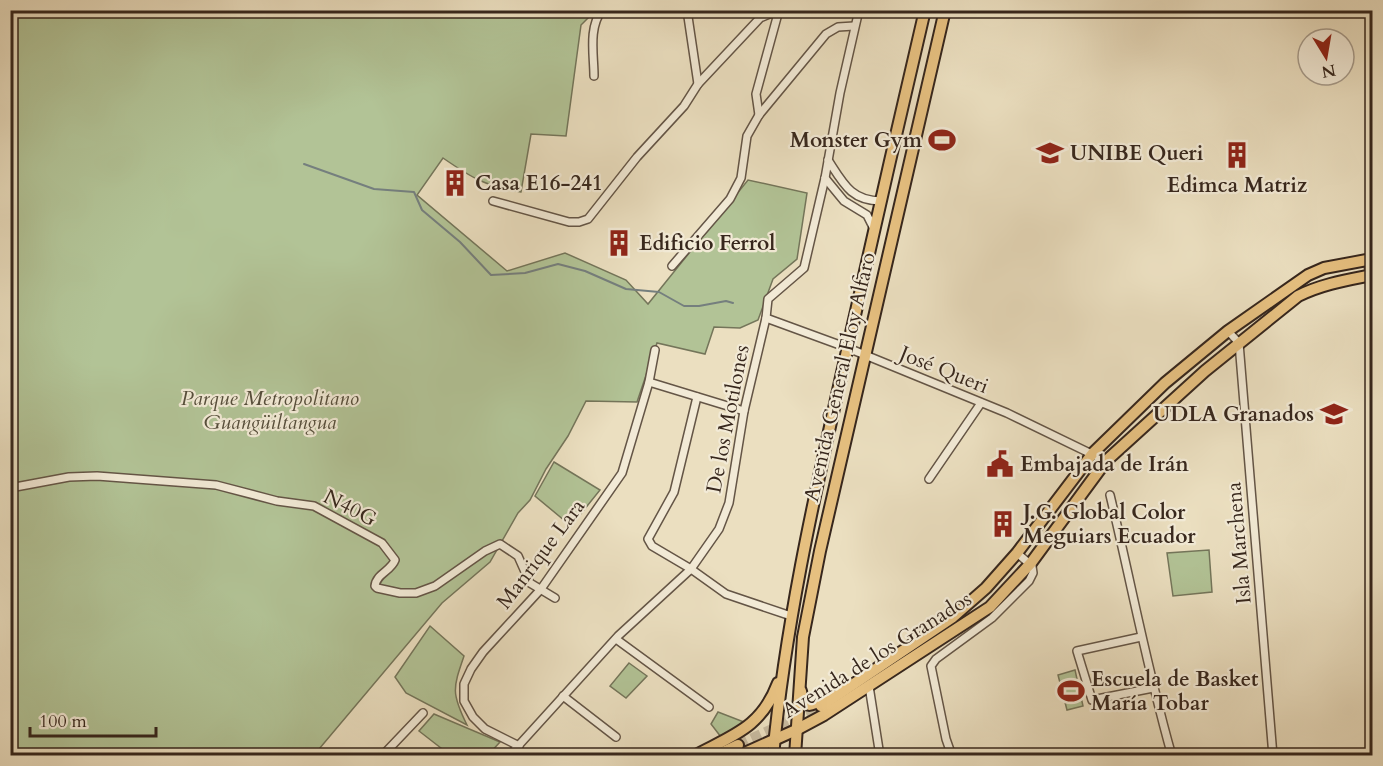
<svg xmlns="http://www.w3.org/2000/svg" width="1383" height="766" viewBox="0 0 1383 766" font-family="Cardo,serif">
	<rect width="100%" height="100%" fill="#ebdfc0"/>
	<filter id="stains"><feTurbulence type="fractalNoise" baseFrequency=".00333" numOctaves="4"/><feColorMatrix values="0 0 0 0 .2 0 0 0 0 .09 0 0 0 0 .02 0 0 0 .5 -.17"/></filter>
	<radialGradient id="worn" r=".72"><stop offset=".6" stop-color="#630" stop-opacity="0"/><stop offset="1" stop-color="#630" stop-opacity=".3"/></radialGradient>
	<g fill="#b2c396" stroke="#74755a" stroke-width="1.5">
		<path d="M10 11H595L581 25 566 136 531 134 521 192C485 186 472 178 443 158L417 195 507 271 565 253 626 280 648 304 748 180 807 193 797 259 773 279 758 320 740 328 714 327 705 354 657 343 637 402 586 401 568 436 546 469 530 500 518 513 490 562 442 603 314 755H11Z"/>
		<path d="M554 462 600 490 571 526 535 496Z"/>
		<path d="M1209 550 1212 592 1173 596 1167 553Z"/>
		<path d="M430 626 464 656C453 688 451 693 467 725L406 693 395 677Z"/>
		<path d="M629 663 647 676 626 698 610 686Z"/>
		<path d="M1075 670 1083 706 1067 710 1058 675Z"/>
		<path d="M718 712 744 722 737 729 721 737 711 724Z"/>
		<path d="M434 714 500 742 488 755H450L419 731Z"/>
	</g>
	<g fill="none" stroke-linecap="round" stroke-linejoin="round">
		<path stroke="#757f7e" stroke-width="2" d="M304 164 374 189 414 192 422 210 460 242 491 275 525 273 558 264 585 271 626 289 659 292 684 306H699L726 301 733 303"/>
		<g stroke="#c7ba9f" stroke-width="10" stroke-dasharray="10 5" stroke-linecap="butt">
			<path d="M769 742 775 745 783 756"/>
			<path d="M738 745 821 706"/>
		</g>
		<defs>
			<g id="minor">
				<path d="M687 10 698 84"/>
				<path d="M594 76C594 55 588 28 602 10"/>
				<path d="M828 160C843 183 851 201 881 201"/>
				<path d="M825 178 844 201 867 215 874 229"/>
				<path d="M493 201 569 222H579L588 219 637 157 684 106 698 84 760 18 779 10 756 94 759 115"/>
				<path d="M1368 260 1372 309"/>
				<path d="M672 266 730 199 741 178 747 136 759 115 826 34 838 27 854 26"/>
				<path d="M766 318 848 348 1007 413 1106 461"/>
				<path d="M1228 331 1239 343 1273 756"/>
				<path d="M649 382 744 411"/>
				<path d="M697 397 674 492 648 539 652 546 691 569 726 594 791 616"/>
				<path d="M929 479 981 403"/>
				<path d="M10 488 69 477 97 476 216 485 277 501 314 506 382 543 395 560C391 571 376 574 375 586L377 588 400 593H416L435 586 485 551 500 544 518 556 530 583 555 598"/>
				<path d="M1110 495C1131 582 1147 669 1172 756"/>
				<path d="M1141 637 1077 651 1092 700 1153 688"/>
				<path d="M616 639 709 707"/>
				<path d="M869 686 880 756"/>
				<path d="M563 696 616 737"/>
				<path d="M519 746 485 729 473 717 464 701V684L471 669 483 652 541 589 622 473 649 382 655 350"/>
				<path d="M382 756 423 713"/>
				<path d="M509 756 618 636 691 569 719 529 729 503 744 411 766 318 768 299 804 268 825 178 840 93 859 10"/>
				<path d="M952 756 946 739 931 666 936 659 992 618 1029 581 1033 573 1032 566 1017 553"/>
			</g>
			<g id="primary">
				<path d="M801 691C804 710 811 707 825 697"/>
				<path d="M821 706 953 617 986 588 1017 553 1093 453 1165 383 1228 331 1308 275 1324 268 1372 259"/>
				<path d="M694 756C733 735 761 728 778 683"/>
				<path d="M715 756 738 745"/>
				<path d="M738 756 796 730 824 715 990 607 1031 563 1106 461 1205 371 1298 296C1322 284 1347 280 1372 275"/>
				<path d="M773 756C785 628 813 502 841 377 869 255 896 132 925 10"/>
				<path d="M795 756 803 637 820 551 945 10"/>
			</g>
		</defs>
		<use href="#minor" stroke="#645546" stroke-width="10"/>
		<use href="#primary" stroke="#37271d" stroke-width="14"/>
		<use href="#minor" stroke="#f2ead6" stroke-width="7"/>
		<use href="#primary" stroke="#e6c080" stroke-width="10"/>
	</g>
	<defs>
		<symbol id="stadium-bare" viewBox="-9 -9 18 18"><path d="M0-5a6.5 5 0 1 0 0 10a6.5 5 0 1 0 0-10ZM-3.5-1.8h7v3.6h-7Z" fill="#8f2418" stroke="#f2ead6" stroke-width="2.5" paint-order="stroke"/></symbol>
		<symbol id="university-bare" viewBox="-9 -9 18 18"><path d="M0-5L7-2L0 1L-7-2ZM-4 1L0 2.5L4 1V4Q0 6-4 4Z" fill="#8f2418" stroke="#f2ead6" stroke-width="2.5" paint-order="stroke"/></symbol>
		<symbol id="building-bare" viewBox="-9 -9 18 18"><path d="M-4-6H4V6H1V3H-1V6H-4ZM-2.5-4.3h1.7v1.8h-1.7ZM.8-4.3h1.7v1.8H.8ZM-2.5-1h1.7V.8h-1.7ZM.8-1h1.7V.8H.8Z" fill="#8f2418" stroke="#f2ead6" stroke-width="2.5" paint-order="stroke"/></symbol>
		<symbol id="civic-bare" viewBox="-9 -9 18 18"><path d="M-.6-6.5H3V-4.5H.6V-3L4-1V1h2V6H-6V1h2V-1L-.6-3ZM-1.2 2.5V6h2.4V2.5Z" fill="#8f2418" stroke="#f2ead6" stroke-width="2.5" paint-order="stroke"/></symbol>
	</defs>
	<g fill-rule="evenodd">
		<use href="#stadium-bare" x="923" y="121" width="38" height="38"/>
		<use href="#university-bare" x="1031" y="134" width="38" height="38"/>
		<use href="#building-bare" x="1218" y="136" width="38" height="38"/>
		<use href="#building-bare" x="436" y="164" width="38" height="38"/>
		<use href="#building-bare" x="600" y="224" width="38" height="38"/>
		<use href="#university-bare" x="1315" y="395" width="38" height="38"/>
		<use href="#civic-bare" x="981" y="445" width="38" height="38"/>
		<use href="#building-bare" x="984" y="505" width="38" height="38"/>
		<use href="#stadium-bare" x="1052" y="672" width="38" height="38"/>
	</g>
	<g text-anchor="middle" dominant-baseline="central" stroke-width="4.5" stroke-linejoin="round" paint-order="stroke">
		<g font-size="21" font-weight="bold" fill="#37271d" stroke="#f2ead6" text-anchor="start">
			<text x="922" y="140" text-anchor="end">Monster Gym</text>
			<text x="1070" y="153">UNIBE Queri</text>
			<text x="475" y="183">Casa E16-241</text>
			<text x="1237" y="185" text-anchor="middle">Edimca Matriz</text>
			<text x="639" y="243">Edificio Ferrol</text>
			<text x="1314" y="414" text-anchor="end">UDLA Granados</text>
			<text x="1020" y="464">Embajada de Irán</text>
			<text x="1023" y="512">J.G. Global Color<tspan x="1023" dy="24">Meguiars Ecuador</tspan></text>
			<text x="1091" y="679">Escuela de Basket<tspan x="1091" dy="24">María Tobar</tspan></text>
		</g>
		<g font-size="21" fill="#37271d" stroke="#f2ead6">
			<text transform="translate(944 370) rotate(22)">José Queri</text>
			<text transform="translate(840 377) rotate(-77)">Avenida General Eloy Alfaro</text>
			<text transform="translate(728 419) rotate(-79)">De los Motilones</text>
			<text transform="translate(350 508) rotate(27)">N40G</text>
			<text transform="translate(1239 543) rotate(-95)">Isla Marchena</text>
			<text transform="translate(541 554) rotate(-53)">Manrique Lara</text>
			<text transform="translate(877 655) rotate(-32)">Avenida de los Granados</text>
		</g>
		<g font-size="21" font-style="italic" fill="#564e3b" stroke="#f2ead6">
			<text x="270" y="398">Parque Metropolitano<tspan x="270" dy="24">Guangüiltangua</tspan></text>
		</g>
	</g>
	<rect width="1383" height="766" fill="none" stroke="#ebdfc0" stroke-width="36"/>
	<rect x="12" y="12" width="1359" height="742" fill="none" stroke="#37271d" stroke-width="3"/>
	<rect x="18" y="18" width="1347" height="730" fill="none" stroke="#37271d" stroke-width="1.5"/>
	<g transform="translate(1326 57) rotate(169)"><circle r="28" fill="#f2ead6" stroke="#a79c8c" stroke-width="1.5"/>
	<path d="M0-4.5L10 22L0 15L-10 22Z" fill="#8f2418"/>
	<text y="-9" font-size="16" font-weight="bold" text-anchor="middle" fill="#37271d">N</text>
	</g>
	<path d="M30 727v9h126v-9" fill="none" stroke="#37271d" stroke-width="3"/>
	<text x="39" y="727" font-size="18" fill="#37271d" stroke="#f2ead6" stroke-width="4.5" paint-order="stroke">100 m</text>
	<rect width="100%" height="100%" filter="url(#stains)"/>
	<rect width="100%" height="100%" fill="url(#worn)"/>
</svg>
